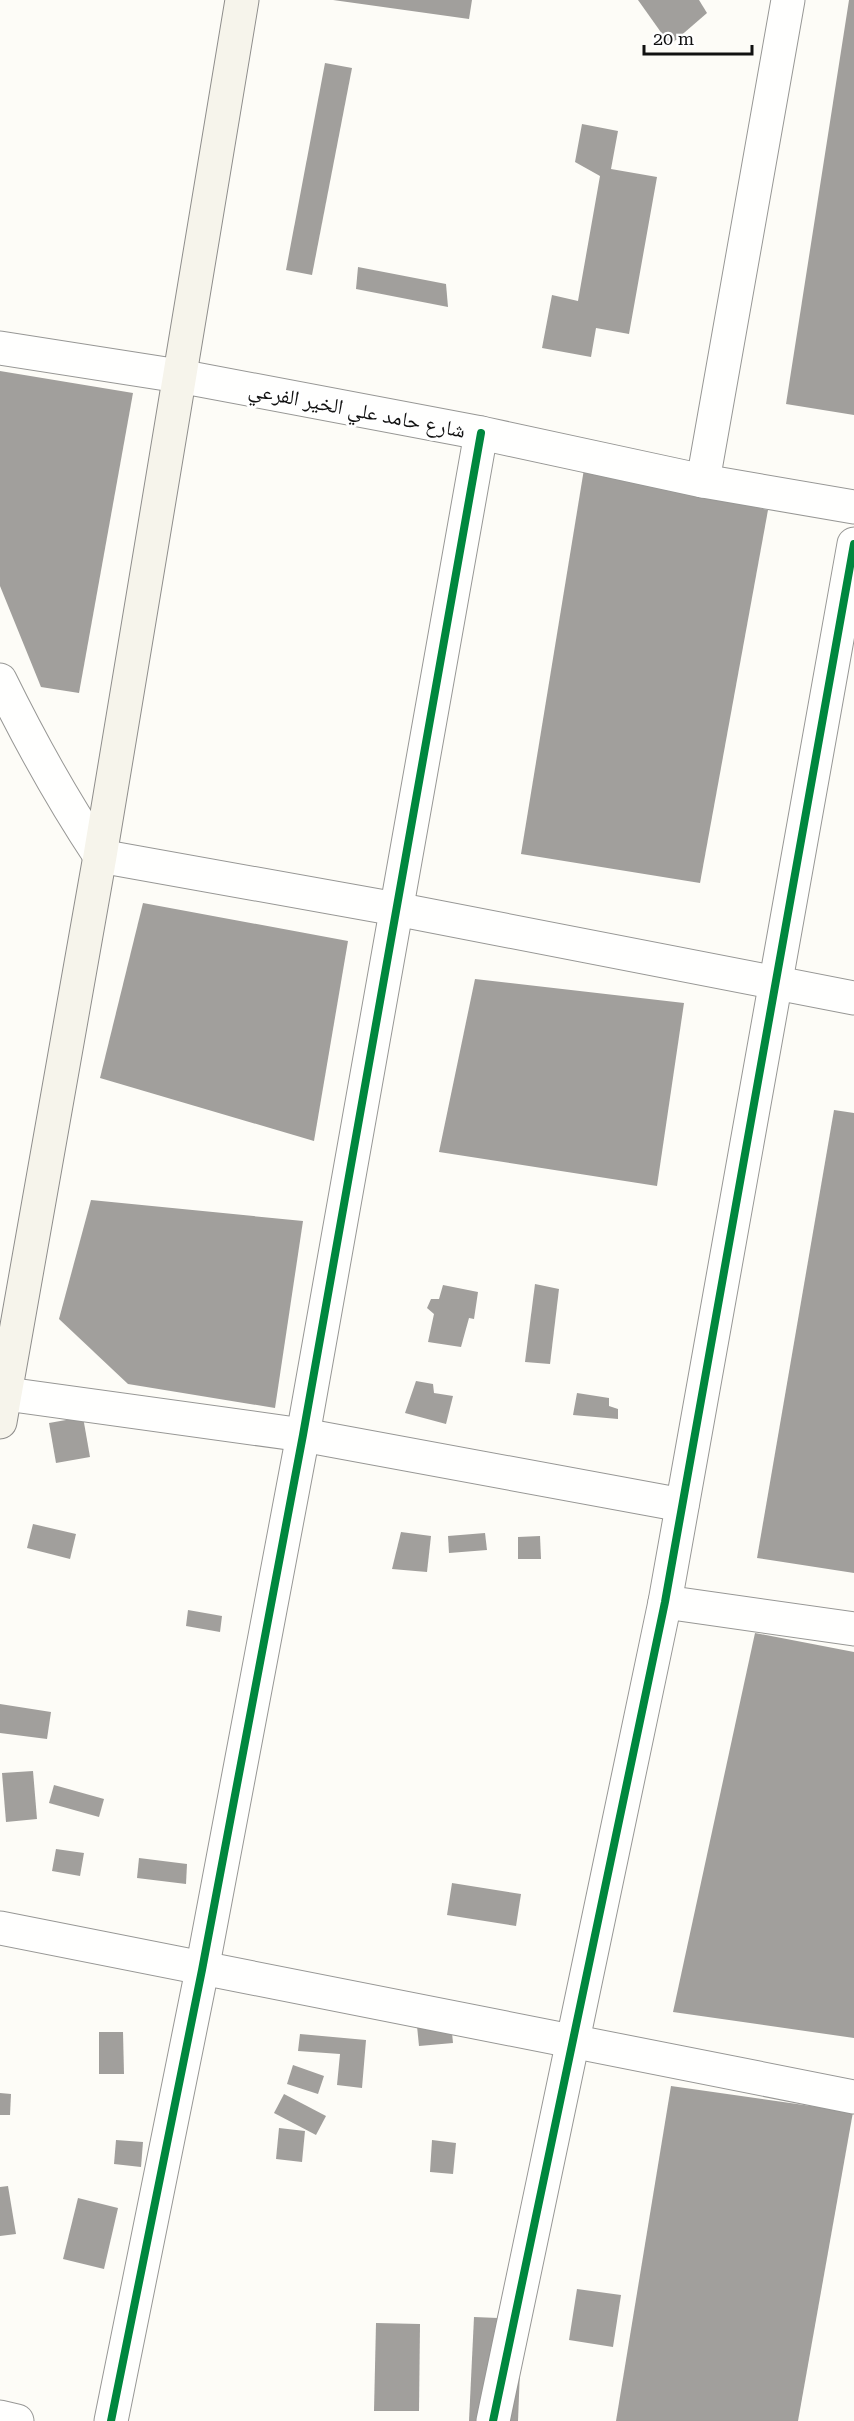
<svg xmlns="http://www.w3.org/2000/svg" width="854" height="2421" viewBox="0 0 854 2421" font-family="'Roboto Serif','Noto Naskh Arabic',serif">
	<rect width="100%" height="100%" fill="#fdfcf7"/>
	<g fill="#a19f9c">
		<path d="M333 0H472L469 19Z"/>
		<path d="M638 0H699L707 13 670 45Z"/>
		<path d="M849 0H854V415L786 404Z"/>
		<path d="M325 63 352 68 312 275 286 270Z"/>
		<path d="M582 124 618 131 611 169 657 177 629 334 596 328 591 357 542 348 552 295 578 301 600 176 575 162Z"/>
		<path d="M358 267 446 284 448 307 356 289Z"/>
		<path d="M0 371 133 393 79 693 41 687 0 586Z"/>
		<path d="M584 469 768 510 700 883 521 854Z"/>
		<path d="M143 903 348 941 314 1141 100 1078Z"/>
		<path d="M475 979 684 1003 657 1186 439 1152Z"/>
		<path d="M834 1110 854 1113V1573L757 1558Z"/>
		<path d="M91 1200 303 1221 275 1408 128 1384 59 1319Z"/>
		<path d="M535 1284 559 1289 550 1364 525 1362Z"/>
		<path d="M443 1285 478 1292 474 1319 469 1318 461 1347 428 1342 434 1314 427 1308 431 1299H439Z"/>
		<path d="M416 1381 433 1384 434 1393 453 1396 446 1424 405 1413Z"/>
		<path d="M577 1393 609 1398V1406L618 1409V1419L573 1415Z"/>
		<path d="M83 1417 90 1457 56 1463 49 1423Z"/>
		<path d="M33 1524 76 1534 70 1559 27 1548Z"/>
		<path d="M401 1532 431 1536 427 1572 392 1569Z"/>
		<path d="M485 1533 487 1550 449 1553 448 1536Z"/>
		<path d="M540 1536 541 1559H518V1537Z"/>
		<path d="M188 1610 222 1616 220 1632 186 1626Z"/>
		<path d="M755 1633 854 1652V2038L673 2012Z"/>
		<path d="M0 1704 51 1712 47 1739 0 1733Z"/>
		<path d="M33 1771 37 1819 6 1822 2 1773Z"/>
		<path d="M54 1785 104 1799 99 1817 49 1803Z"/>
		<path d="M56 1849 84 1853 80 1876 52 1871Z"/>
		<path d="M139 1858 187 1864 186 1884 137 1878Z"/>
		<path d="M452 1883 521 1894 516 1926 447 1915Z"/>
		<path d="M451 2022 453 2043 419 2046 417 2026Z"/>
		<path d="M99 2032H123L124 2074H99Z"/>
		<path d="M300 2034 366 2040 362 2088 337 2085 340 2054 298 2051Z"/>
		<path d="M293 2065 324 2076 318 2094 287 2084Z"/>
		<path d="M671 2086 853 2112 798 2421H616Z"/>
		<path d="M0 2093 11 2094 10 2115H0Z"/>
		<path d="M284 2094 326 2116 316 2135 274 2113Z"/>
		<path d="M279 2128 305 2131 302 2162 276 2159Z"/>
		<path d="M116 2140 143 2142 141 2167 114 2164Z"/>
		<path d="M432 2140 456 2143 453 2174 430 2172Z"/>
		<path d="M8 2186 16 2234 0 2236V2187Z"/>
		<path d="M78 2198 118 2208 104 2269 63 2259Z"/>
		<path d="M577 2289 621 2295 613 2347 569 2340Z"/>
		<path d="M474 2317 522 2319 518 2421H469Z"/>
		<path d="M376 2323 420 2324 419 2411H374Z"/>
	</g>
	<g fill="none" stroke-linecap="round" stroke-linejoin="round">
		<defs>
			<g id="street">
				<path d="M0 348 179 376 481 433 703 481 854 507"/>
				<path d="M703 481 788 0"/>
				<path d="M0 680C30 741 62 799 100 856L396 909 854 998"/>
				<path d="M0 1393 303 1435 682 1505"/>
				<path d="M665 1602 854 1629"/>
				<path d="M0 1928 854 2097"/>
				<path d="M0 2417 17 2421"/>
				<path d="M111 2421 202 1970 303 1435 481 433"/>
				<path d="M493 2421 665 1602 854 544"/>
			</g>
			<path id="secondary" d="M0 1422 100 856 242 0"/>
		</defs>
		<use href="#street" stroke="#979795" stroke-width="35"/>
		<use href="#secondary" stroke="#8e8d8b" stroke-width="35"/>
		<use href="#street" stroke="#fffffe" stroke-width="33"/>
		<use href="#secondary" stroke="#f6f4eb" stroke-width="33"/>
		<defs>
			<g id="cycleway">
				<path d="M111 2421 202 1970 303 1435 481 433"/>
				<path d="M493 2421 665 1602 854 544"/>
			</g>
		</defs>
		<use href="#cycleway" stroke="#fff" stroke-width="11"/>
		<use href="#cycleway" stroke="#00873e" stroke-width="8"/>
	</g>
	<g text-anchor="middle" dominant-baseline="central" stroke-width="6" stroke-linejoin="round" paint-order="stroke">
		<g font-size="21" fill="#111" stroke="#fff">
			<text transform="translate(357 410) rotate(11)">شارع حامد علي الخير الفرعي</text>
		</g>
	</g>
	<path d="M644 45v9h108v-9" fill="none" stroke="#111111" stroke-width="3"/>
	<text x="653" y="45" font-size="18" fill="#111111" stroke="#ffffff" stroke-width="4.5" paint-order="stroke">20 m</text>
</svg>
